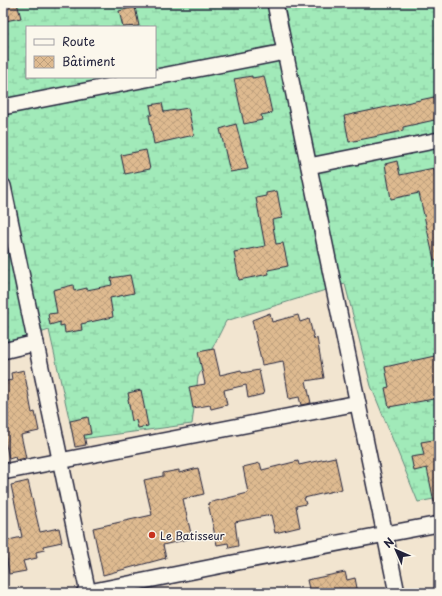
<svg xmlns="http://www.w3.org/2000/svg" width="442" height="596" viewBox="0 0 442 596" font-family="'Playpen Sans',sans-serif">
	<defs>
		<pattern id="wetland-marsh" width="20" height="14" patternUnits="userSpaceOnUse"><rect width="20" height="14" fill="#a1eab9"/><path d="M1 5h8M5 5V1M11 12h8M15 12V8" fill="none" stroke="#8ac8a0"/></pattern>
		<pattern id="building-cross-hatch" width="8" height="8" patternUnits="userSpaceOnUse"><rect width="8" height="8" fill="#deba90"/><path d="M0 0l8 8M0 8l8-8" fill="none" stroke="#bea07d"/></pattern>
	</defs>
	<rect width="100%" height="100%" fill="#f2e5d0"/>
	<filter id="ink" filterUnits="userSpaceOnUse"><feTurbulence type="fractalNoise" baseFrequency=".025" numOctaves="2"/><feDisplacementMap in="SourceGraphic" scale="8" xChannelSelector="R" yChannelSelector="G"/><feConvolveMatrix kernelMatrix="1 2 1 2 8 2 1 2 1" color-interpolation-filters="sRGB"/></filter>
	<g filter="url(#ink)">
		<path fill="url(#wetland-marsh)" stroke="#62867a" fill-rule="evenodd" d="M3 3H439V498L418 502 371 386 345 284 226 321 198 377 192 424 74 440 49 330 3 346ZM27 27H155V77H27Z"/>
		<g fill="url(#building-cross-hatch)" stroke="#22223b">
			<path d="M3 3H17L21 18 5 21Z"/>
			<path d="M135 7 139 26 123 27 119 11Z"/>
			<path d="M252 76V78L264 76 272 113 261 115 262 120 244 124 234 79Z"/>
			<path d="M439 96V119L403 127V131L349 142 344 116Z"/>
			<path d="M162 103 164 112 188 108 194 135 154 144 149 115H152L150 105Z"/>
			<path d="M236 124 248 169 230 172 220 129Z"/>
			<path d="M146 150 150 169 125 174 121 155Z"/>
			<path d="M397 161 400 175 434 168 439 197V260H434L419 193 391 199 385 164Z"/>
			<path d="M277 191 282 218 272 220 276 244 283 243 288 266 268 270 269 274 239 280 234 252 265 246 256 198 266 196V193Z"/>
			<path d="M130 275 134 293 110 298 113 317 81 324 82 330 65 333 64 325 60 326V322L50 325 48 314 57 313 53 290 73 285 74 291 87 288V290L112 285 111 278Z"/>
			<path d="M270 313 272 322 298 315 300 322 309 319 314 339 317 338 324 378 306 381 311 403 301 405 299 397 289 399 283 361 262 365 252 320Z"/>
			<path d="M214 349 220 375 241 370 242 373 259 370 264 394 248 398 246 385 224 390 227 405 211 409 210 405 193 408 189 387 205 384 198 352Z"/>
			<path d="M439 355V398L389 407 385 388 389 387 385 367Z"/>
			<path d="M24 370 32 413 35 412 39 431 21 435 26 458 16 460 15 457 9 459 3 431V382L12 380 11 373Z"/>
			<path d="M141 390 148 426 138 428 136 420 132 421 128 399 129 398 128 393Z"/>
			<path d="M88 417 91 434 84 435 86 445 75 447 70 421Z"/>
			<path d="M439 439V501L434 502 427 468 414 471 411 457 424 455 421 442Z"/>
			<path d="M335 457 342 489 304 498 306 504 296 506 300 527 275 533 271 515 235 522 238 546 229 548 228 543 217 545 208 503 248 493 243 467 260 463 262 470 298 461 299 465Z"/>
			<path d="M198 468 204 494 183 499 192 538 163 545 166 558 103 575 93 528 152 515 144 480 163 476V473L179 470V473Z"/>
			<path d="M28 481 40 532 59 528 62 542 43 546 44 550 36 552 37 558 23 561 26 571 9 574 4 541 22 537 11 485Z"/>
			<path d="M345 572 347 580 355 578 358 593H310L307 580Z"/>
		</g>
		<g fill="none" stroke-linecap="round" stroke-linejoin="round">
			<defs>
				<g id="street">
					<path d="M275 3 397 593"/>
					<path d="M3 107 285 52"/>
					<path d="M309 166 439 140"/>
					<path d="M3 186 88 593"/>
					<path d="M3 351 36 343"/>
					<path d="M3 472 358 403"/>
					<path d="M84 593 233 563 439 524"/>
				</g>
			</defs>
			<use href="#street" stroke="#22223b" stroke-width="18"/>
			<use href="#street" stroke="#fbf7ec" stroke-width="15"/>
		</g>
	</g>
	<circle fill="#c8321e" stroke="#fbf7ec" stroke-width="1.5" cx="152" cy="535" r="4"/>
	<g text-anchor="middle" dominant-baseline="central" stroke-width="3" stroke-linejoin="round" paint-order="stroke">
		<g font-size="11" fill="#22223b" stroke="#fbf7ec" text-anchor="start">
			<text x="160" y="535">Le Batisseur</text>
		</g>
	</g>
	<rect width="442" height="596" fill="none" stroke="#fbf7ec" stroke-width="16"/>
	<rect x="8" y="8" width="426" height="580" fill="none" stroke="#22223b" stroke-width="1.5" filter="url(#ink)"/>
	<rect x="26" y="26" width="130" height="52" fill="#fbf7ec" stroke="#a4a2a5"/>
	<rect x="34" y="39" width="20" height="6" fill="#fbf7ec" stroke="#a4a2a5"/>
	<text x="62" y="46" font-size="12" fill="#22223b">Route</text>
	<rect x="34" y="56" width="20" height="12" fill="url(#building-cross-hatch)" stroke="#a4a2a5"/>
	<text x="62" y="66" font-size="12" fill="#22223b">Bâtiment</text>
	<g transform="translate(396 550) rotate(315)" stroke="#fbf7ec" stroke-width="3" paint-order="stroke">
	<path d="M0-3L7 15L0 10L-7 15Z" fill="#22223b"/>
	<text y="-6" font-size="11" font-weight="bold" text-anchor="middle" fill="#22223b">N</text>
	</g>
</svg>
